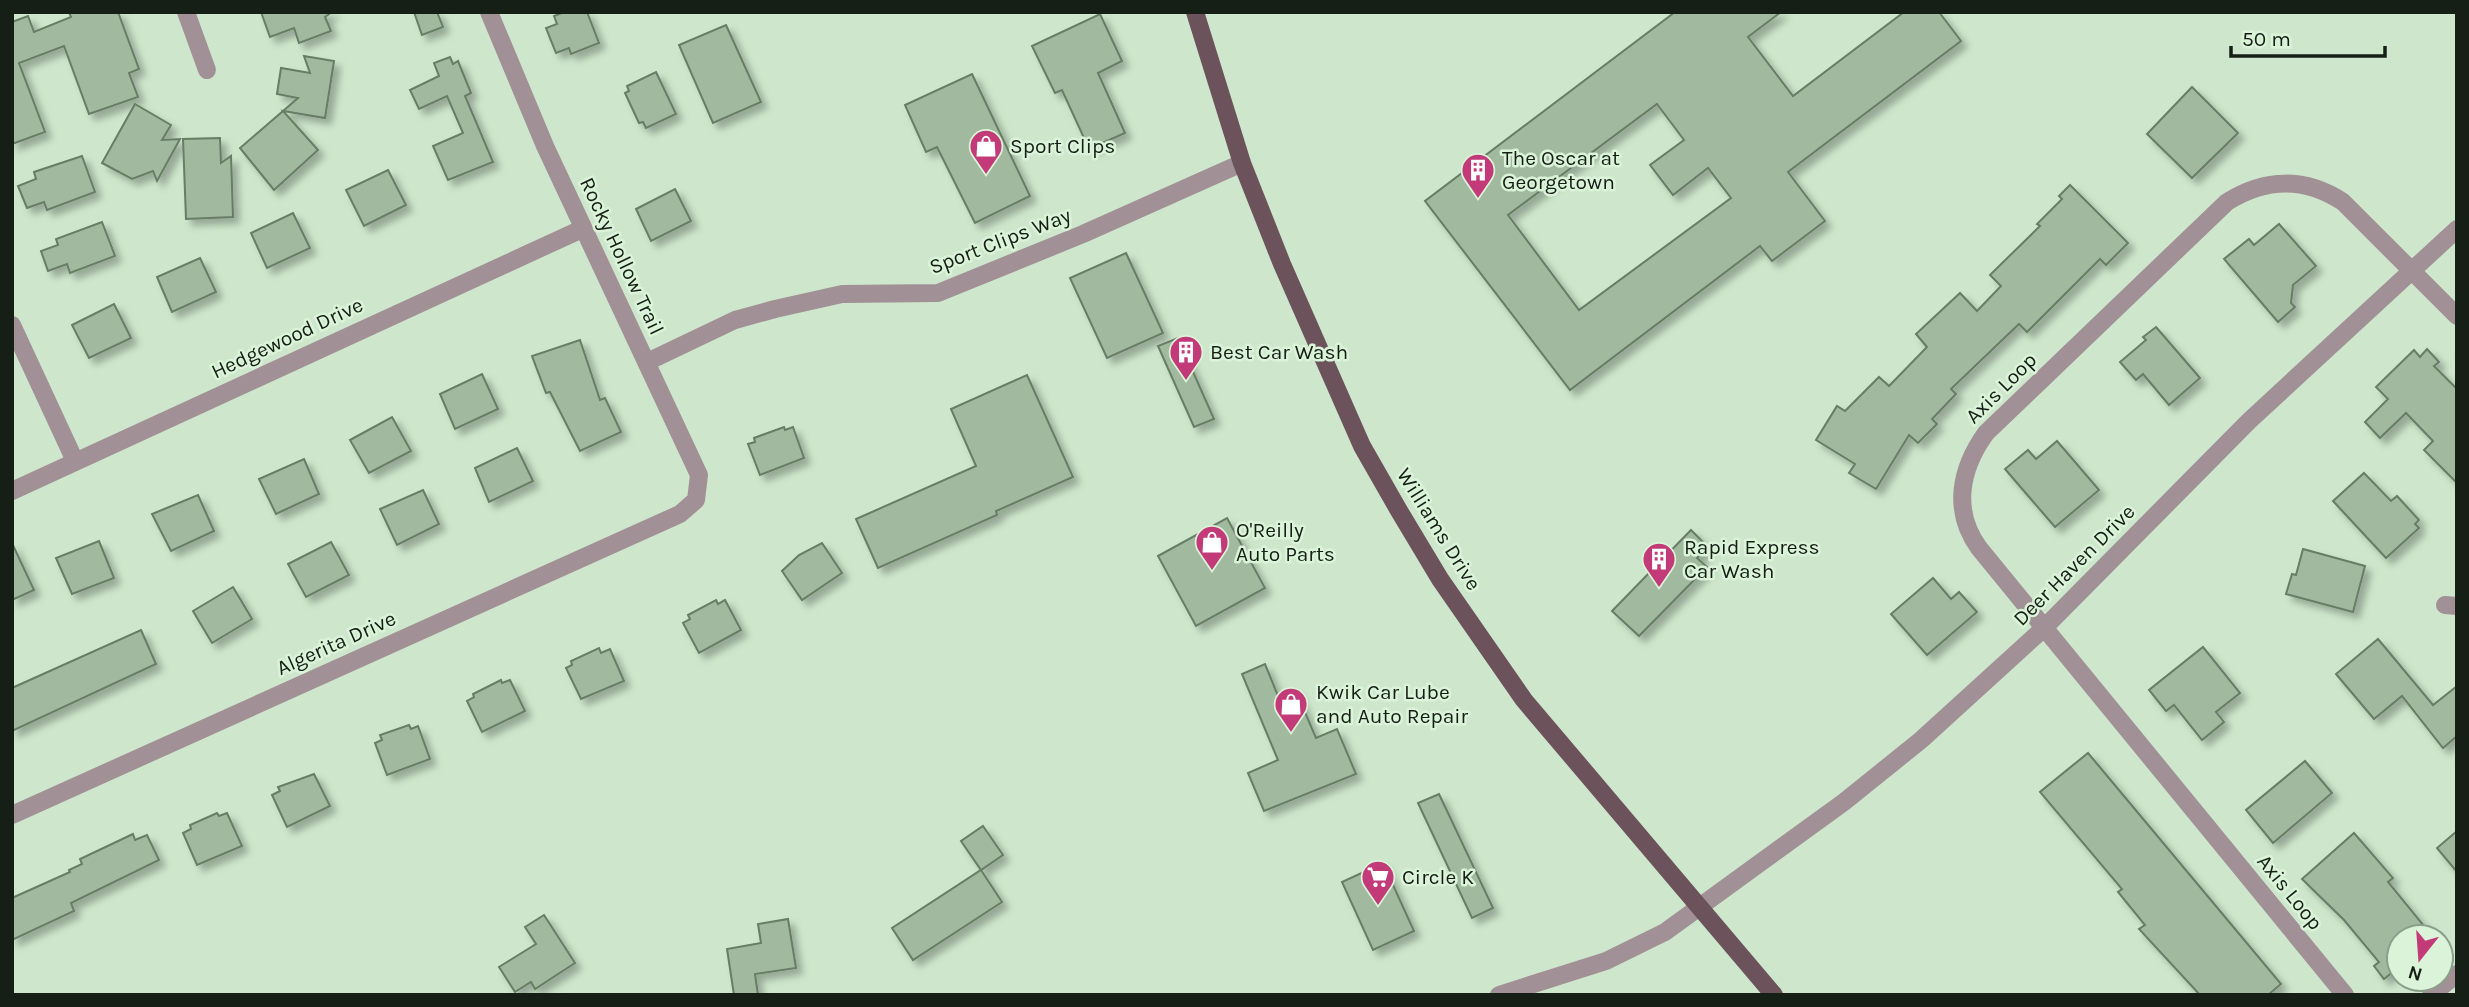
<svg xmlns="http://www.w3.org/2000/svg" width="2469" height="1007" viewBox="0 0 2469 1007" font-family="Karla,sans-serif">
	<defs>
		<filter id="shadow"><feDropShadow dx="6" dy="6" stdDeviation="3.5" flood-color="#0004"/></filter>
	</defs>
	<rect width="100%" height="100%" fill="#cee7cc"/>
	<g fill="#a1b99f" stroke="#677d65" stroke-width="2" fill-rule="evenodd" filter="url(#shadow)">
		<path d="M69 12H118L139 69 129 73 138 97 89 114 64 46 19 63 45 132 12 144V22L28 16 34 32 71 17Z"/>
		<path d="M261 12H332L325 17 331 31 299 43 294 28 270 37Z"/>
		<path d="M414 12H437L443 27 422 35Z"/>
		<path d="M564 12H587L599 43 571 54 569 48 556 53 546 28 557 24 554 16Z"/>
		<path d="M1675 12H1781L1748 37 1793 96 1904 12H1939L1961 41 1788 172 1825 221 1772 261 1760 246 1570 390 1425 201ZM1657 104 1684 140 1650 165 1673 195 1708 168 1731 198 1579 310 1508 215Z"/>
		<path d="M1100 14 1122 61 1098 73 1125 133 1089 149 1062 90 1055 93 1032 46Z"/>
		<path d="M726 25 761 102 713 123 679 45Z"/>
		<path d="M304 56 334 61 325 118 283 111 318 150 274 190 240 148 298 98 277 94 281 68 310 73Z"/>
		<path d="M450 57 453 64 458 61 471 93 465 96 493 162 448 180 433 146 463 133 447 96 419 109 410 90 439 76 434 63Z"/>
		<path d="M656 72 676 114 646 128 643 122 639 123 625 93 629 91 627 86Z"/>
		<path d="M972 74 1030 196 975 223 937 147 926 152 905 105Z"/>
		<path d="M2192 87 2238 133 2192 178 2147 134Z"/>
		<path d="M135 104 171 125 162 140 180 139 157 181 153 171 132 179 102 163Z"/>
		<path d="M220 138 221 163 231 156 233 217 186 219 183 139Z"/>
		<path d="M82 156 95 192 47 210 44 202 27 208 18 186 36 179 34 172Z"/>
		<path d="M388 170 406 205 364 226 346 190Z"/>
		<path d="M2070 185 2128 243 2106 265 2100 259 2027 332 2019 324 1951 389 1956 394 1932 419 1937 424 1918 443 1909 435 1876 489 1849 473 1855 464 1816 440 1837 406 1845 411 1879 377 1889 386 1927 347 1916 334 1960 293 1977 311 2001 286 1990 275 2040 226 2037 224 2062 199 2059 196Z"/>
		<path d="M675 189 691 221 651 241 636 209Z"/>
		<path d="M293 213 310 248 267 268 251 233Z"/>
		<path d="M102 222 115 256 70 273 67 264 48 271 41 251 58 245 56 239Z"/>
		<path d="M2279 224 2316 266 2293 285 2291 303 2295 307 2278 322 2224 259 2249 239 2254 245Z"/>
		<path d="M1126 253 1163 333 1107 358 1070 278Z"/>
		<path d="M200 258 216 292 172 312 157 277Z"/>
		<path d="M114 304 131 338 89 358 72 325Z"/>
		<path d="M2156 327 2200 378 2169 405 2143 374 2136 380 2120 362 2146 340 2143 337Z"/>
		<path d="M1178 338 1214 419 1194 427 1158 346Z"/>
		<path d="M580 340 600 400 605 398 621 432 580 451 550 392 546 393 532 356Z"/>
		<path d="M2427 349 2439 362 2434 366 2457 389V483L2424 450 2433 441 2406 413 2380 438 2365 422 2388 399 2376 387 2414 350 2420 357Z"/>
		<path d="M482 374 498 409 455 429 440 394Z"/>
		<path d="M1027 375 1073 477 996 511 997 515 878 568 856 519 976 466 951 409Z"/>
		<path d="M392 417 411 451 369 473 350 440Z"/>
		<path d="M784 427 785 430 793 427 804 458 760 475 748 444 755 442 754 438Z"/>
		<path d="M2057 441 2099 490 2055 527 2005 469 2028 450 2036 459Z"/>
		<path d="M517 448 533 481 489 502 475 468Z"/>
		<path d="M304 459 319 494 276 514 259 479Z"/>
		<path d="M2364 473 2391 501 2397 496 2419 520 2415 524 2419 528 2386 558 2333 501Z"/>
		<path d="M423 490 439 524 397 545 380 509Z"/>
		<path d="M198 495 214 531 171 551 152 514Z"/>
		<path d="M1227 518 1265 588 1196 626 1158 556Z"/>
		<path d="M1691 530 1708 547 1697 558 1707 567 1639 636 1612 611Z"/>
		<path d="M99 541 114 578 72 594 56 558Z"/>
		<path d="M331 542 349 575 306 597 288 564Z"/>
		<path d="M12 543 34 590 12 600Z"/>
		<path d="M822 543 842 573 802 600 782 571 799 555Z"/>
		<path d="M2303 549 2365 566 2353 612 2286 594 2292 574 2296 575Z"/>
		<path d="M1933 578 1951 599 1959 592 1977 612 1927 655 1891 614Z"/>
		<path d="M233 587 252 619 212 643 193 611Z"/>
		<path d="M716 600 718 604 725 600 741 630 699 653 683 623 690 619 688 615Z"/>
		<path d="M141 630 156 664 12 731V688Z"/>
		<path d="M2378 639 2433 705 2457 686V736L2443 748 2402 696 2374 719 2336 674Z"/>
		<path d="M2203 647 2240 693 2216 712 2224 722 2202 740 2174 705 2166 711 2149 690Z"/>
		<path d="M599 648 601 653 610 649 624 681 581 699 566 668 572 665 571 661Z"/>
		<path d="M1265 664 1278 696 1295 689 1316 738 1337 729 1356 774 1264 811 1248 773 1278 760 1242 674Z"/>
		<path d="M501 680 502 683 510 680 525 711 482 732 467 701 474 697 473 694Z"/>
		<path d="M409 725 411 729 418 726 430 759 387 775 375 743 382 740 380 735Z"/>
		<path d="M2088 753 2281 984 2268 995H2200L2139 929 2145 925 2118 892 2122 889 2040 792Z"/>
		<path d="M2305 761 2332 793 2273 843 2246 810Z"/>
		<path d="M314 774 330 806 287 827 272 795 280 791 278 787Z"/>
		<path d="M1439 794 1493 908 1472 918 1418 803Z"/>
		<path d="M217 813 219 816 227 813 242 846 197 865 183 833 191 829 190 825Z"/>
		<path d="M983 826 1003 855 981 870 961 841Z"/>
		<path d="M2457 831V872L2437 848Z"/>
		<path d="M2354 833 2393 878 2388 882 2433 937H2399V967L2384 979 2374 966 2379 962 2344 920 2302 879Z"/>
		<path d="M133 834 135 840 147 835 159 860 71 903 74 911 12 940V898L70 872 69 870 82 864 80 859Z"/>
		<path d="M1383 863 1414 931 1373 950 1342 882Z"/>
		<path d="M981 870 1002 902 913 960 892 928Z"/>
		<path d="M544 915 575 963 535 989 531 982 515 992 499 967 536 944 525 927Z"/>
		<path d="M788 919 796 968 755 974 758 995H734L727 949 761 943 758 924Z"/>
	</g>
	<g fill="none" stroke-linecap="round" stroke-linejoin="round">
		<g stroke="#a19196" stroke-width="18">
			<path d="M186 12 207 70"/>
			<path d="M12 325 75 461"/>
			<path d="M647 362 735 320 775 309 842 294 938 293 1083 234 1242 163"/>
			<path d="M12 491 582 229"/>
			<path d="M2445 605 2457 606"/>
			<path d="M12 815 660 523 680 514 696 500 699 475 545 146 489 12"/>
			<path d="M1499 995 1606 961 1665 932 1844 802 1921 740 2044 628 2249 421 2457 229"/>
			<path d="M2345 995 1979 548C1952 511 1960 469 1986 433L2227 202C2265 178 2305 177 2343 202L2457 316"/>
			<path d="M2431 995 2457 974"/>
		</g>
		<path stroke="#6c525a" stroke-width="18" d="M1195 12 1242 163 1282 264 1362 446 1398 509 1440 579 1524 700 1774 995"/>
	</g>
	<defs>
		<symbol id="shop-pin" viewBox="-11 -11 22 30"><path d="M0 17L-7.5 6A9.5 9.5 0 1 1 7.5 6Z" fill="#c23a77" stroke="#dbf4d9"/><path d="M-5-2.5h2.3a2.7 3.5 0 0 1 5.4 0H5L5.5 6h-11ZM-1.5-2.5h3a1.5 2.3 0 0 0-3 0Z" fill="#fff"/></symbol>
		<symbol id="building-pin" viewBox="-11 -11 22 30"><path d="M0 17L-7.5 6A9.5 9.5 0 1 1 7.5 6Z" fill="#c23a77" stroke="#dbf4d9"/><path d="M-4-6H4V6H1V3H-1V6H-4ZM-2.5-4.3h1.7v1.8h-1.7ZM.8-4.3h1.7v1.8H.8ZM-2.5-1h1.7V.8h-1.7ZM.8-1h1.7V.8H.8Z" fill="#fff"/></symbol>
		<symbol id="supermarket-pin" viewBox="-11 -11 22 30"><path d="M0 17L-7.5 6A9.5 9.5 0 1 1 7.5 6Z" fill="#c23a77" stroke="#dbf4d9"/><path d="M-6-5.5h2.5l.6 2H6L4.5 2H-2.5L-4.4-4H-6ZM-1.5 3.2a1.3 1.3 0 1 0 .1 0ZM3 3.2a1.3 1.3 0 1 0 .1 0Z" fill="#fff"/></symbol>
	</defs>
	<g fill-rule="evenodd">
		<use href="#shop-pin" x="967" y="127" width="38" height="52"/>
		<use href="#building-pin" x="1459" y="151" width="38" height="52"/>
		<use href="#building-pin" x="1167" y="333" width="38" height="52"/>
		<use href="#shop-pin" x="1193" y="523" width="38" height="52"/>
		<use href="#building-pin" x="1640" y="540" width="38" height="52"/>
		<use href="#shop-pin" x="1272" y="685" width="38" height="52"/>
		<use href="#supermarket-pin" x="1359" y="858" width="38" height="52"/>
	</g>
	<g text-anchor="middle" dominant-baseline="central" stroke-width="5" stroke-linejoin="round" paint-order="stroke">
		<g font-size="21" fill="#161f16" stroke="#dbf4d9" text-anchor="start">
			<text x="1010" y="146">Sport Clips</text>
			<text x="1502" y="158">The Oscar at<tspan x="1502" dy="24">Georgetown</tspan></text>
			<text x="1210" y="352">Best Car Wash</text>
			<text x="1236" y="530">O'Reilly<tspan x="1236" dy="24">Auto Parts</tspan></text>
			<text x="1684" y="547">Rapid Express<tspan x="1684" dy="24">Car Wash</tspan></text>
			<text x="1316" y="692">Kwik Car Lube<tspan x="1316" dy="24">and Auto Repair</tspan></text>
			<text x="1402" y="877">Circle K</text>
		</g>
		<g font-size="21" fill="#161f16" stroke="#dbf4d9">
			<text transform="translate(1000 241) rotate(-21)">Sport Clips Way</text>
			<text transform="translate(622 256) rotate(65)">Rocky Hollow Trail</text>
			<text transform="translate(287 338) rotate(-25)">Hedgewood Drive</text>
			<text transform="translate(2001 388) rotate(-45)">Axis Loop</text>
			<text transform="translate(1439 529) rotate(58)">Williams Drive</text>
			<text transform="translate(2074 565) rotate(-45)">Deer Haven Drive</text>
			<text transform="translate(336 643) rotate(-24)">Algerita Drive</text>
			<text transform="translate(2290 892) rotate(51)">Axis Loop</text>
		</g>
	</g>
	<rect width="2469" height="1007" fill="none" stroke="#161f16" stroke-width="28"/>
	<g transform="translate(2420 958) rotate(197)"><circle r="33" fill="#dbf4d9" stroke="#8c9f8b" stroke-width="2"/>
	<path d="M0-5L12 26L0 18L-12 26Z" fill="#c23a77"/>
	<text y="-10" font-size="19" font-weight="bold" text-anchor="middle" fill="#161f16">N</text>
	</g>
	<path d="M2231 46v10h154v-10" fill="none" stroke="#161f16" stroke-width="3.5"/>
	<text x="2242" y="46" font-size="21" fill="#161f16" stroke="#dbf4d9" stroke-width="5" paint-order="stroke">50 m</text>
</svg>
